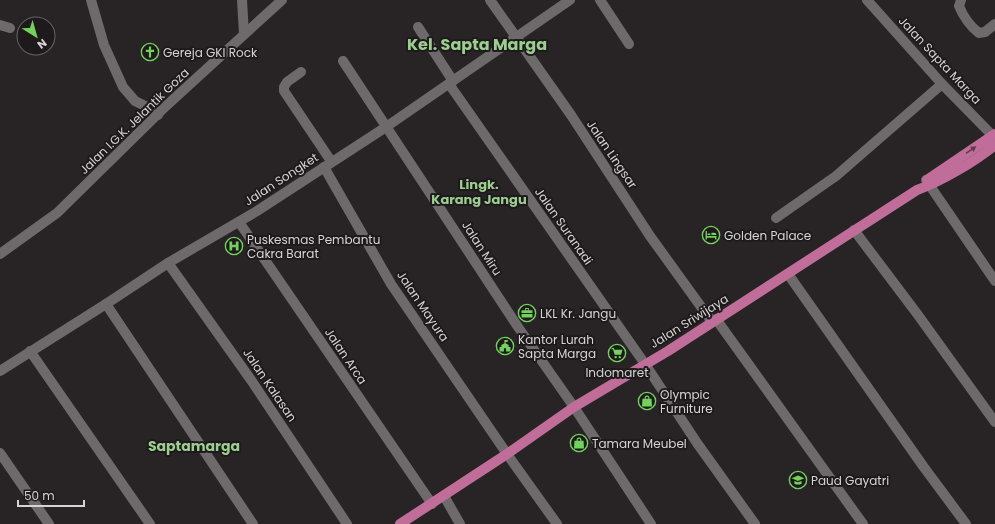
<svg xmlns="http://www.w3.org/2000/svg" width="995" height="524" viewBox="0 0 995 524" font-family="Poppins,sans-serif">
	<rect width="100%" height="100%" fill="#282426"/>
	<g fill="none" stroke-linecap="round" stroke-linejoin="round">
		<g stroke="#6e696b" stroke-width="10">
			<path d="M91 0 104 45 123 87 135 101 151 109 158 115"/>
			<path d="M242 0 244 34"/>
			<path d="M490 0 571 115 650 236 712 322"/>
			<path d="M600 0 629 44"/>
			<path d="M867 0 942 84 993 136"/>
			<path d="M961 0 959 6C963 16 971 27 979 33L985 32 995 24"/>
			<path d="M0 25 10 28"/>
			<path d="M418 27 453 81"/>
			<path d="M343 61 518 327 574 407 651 524"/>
			<path d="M301 72 287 82 284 87V91L331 161"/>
			<path d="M449 84 645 364 697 443 755 524"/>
			<path d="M324 167 391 284 507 454 557 524"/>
			<path d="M926 180 995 281"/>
			<path d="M776 218 836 176 942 84"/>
			<path d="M239 222 432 504"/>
			<path d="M854 230 918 315 995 422"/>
			<path d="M168 263 251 380 347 524"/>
			<path d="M788 274 923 466 966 524"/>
			<path d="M106 304 253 524"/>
			<path d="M716 319 863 524"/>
			<path d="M30 351 150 524"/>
			<path d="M0 371 106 304 168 263 257 211 386 127 570 0"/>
			<path d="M0 453 49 524"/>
			<path d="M444 496 460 524"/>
		</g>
		<path stroke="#6e696b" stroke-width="10" d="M0 254 57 213 166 106 282 0"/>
		<g stroke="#c06e99" stroke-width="10">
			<path d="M927 180 995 134"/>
			<path d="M400 524 507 454 574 407 668 351 917 190C942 181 974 162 995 145"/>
		</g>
	</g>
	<defs><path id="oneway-solid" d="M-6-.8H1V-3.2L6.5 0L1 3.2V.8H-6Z"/></defs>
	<use fill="#5f3c4e" href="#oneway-solid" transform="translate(971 150) rotate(-34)"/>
	<defs>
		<symbol id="church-ring" viewBox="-11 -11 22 22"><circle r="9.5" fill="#1e1a1c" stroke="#73d25d" stroke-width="1.5"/><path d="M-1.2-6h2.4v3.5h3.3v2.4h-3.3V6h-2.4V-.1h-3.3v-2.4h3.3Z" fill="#73d25d"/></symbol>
		<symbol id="hotel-ring" viewBox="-11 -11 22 22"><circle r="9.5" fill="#1e1a1c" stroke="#73d25d" stroke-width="1.5"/><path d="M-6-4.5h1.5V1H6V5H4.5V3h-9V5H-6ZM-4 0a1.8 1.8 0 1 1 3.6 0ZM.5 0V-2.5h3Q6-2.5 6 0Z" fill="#73d25d"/></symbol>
		<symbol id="hospital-ring" viewBox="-11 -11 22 22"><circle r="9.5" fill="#1e1a1c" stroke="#73d25d" stroke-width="1.5"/><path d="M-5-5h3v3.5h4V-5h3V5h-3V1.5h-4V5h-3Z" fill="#73d25d"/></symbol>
		<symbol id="office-ring" viewBox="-11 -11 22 22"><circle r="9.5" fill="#1e1a1c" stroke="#73d25d" stroke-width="1.5"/><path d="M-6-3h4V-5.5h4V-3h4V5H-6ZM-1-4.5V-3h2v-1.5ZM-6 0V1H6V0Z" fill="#73d25d"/></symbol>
		<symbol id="civic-ring" viewBox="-11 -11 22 22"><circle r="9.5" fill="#1e1a1c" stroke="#73d25d" stroke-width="1.5"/><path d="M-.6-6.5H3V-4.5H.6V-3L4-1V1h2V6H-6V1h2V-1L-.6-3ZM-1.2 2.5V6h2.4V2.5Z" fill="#73d25d"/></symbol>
		<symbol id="supermarket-ring" viewBox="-11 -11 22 22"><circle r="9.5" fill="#1e1a1c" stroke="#73d25d" stroke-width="1.5"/><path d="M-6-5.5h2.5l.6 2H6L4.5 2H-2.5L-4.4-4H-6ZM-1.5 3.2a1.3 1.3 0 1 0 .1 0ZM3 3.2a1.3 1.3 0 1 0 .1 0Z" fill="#73d25d"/></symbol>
		<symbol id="shop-ring" viewBox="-11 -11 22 22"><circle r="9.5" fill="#1e1a1c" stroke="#73d25d" stroke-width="1.5"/><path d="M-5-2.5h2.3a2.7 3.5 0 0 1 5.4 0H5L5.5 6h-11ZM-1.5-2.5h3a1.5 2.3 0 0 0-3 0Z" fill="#73d25d"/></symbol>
		<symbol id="school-ring" viewBox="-11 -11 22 22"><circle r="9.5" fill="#1e1a1c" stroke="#73d25d" stroke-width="1.5"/><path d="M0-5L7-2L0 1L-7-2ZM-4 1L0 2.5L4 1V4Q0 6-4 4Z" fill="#73d25d"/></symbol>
	</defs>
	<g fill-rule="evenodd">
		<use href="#church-ring" x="140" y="42" width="20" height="20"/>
		<use href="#hotel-ring" x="701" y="225" width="20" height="20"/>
		<use href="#hospital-ring" x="224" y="236" width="20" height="20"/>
		<use href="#office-ring" x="517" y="303" width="20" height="20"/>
		<use href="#civic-ring" x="495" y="336" width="20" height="20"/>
		<use href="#supermarket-ring" x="607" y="343" width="20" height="20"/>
		<use href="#shop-ring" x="637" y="391" width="20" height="20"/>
		<use href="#shop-ring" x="569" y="433" width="20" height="20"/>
		<use href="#school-ring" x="788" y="470" width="20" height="20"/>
	</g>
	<g text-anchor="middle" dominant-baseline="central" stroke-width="4" stroke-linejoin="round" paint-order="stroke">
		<g font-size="12" fill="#d6d3d4" stroke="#1e1a1c" text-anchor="start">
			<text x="163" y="52">Gereja GKI Rock</text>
			<text x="724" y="235">Golden Palace</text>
			<text x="247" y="239">Puskesmas Pembantu<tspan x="247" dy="14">Cakra Barat</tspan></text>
			<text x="540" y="313">LKL Kr. Jangu</text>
			<text x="518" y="339">Kantor Lurah<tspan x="518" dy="14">Sapta Marga</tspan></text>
			<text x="617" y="372" text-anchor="middle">Indomaret</text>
			<text x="660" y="394">Olympic<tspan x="660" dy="14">Furniture</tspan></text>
			<text x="592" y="443">Tamara Meubel</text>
			<text x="811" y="480">Paud Gayatri</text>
		</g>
		<g font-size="12" fill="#d6d3d4" stroke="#1e1a1c">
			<text transform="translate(940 60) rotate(47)">Jalan Sapta Marga</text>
			<text transform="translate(134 121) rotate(-44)">Jalan I.G.K. Jelantik Goza</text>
			<text transform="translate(612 154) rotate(56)">Jalan Lingsar</text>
			<text transform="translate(281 179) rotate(-33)">Jalan Songket</text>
			<text transform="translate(564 226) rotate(55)">Jalan Suranadi</text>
			<text transform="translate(482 248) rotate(57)">Jalan Miru</text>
			<text transform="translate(423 306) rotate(56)">Jalan Mayura</text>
			<text transform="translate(689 321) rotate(-32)">Jalan Sriwijaya</text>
			<text transform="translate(346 356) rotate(56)">Jalan Arca</text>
			<text transform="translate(270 385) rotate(56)">Jalan Kalasan</text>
		</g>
		<g font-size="13" font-weight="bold" fill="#9cce90" stroke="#1e1a1c">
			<text x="479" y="184">Lingk.<tspan x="479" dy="15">Karang Jangu</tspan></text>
		</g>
		<g font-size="14" font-weight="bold" fill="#9cce90" stroke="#1e1a1c">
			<text x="194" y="446">Saptamarga</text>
		</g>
		<g font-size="16" font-weight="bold" fill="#9cce90" stroke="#1e1a1c">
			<text x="477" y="44">Kel. Sapta Marga</text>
		</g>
	</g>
	<g transform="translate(36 36) rotate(143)"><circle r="19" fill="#1e1a1c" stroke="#686466"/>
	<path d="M0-3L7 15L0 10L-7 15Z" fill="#73d25d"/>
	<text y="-6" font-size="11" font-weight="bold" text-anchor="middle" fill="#d6d3d4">N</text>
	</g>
	<path d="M18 500v6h66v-6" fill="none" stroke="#d6d3d4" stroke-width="2"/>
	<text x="24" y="500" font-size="12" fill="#d6d3d4" stroke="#1e1a1c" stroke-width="3" paint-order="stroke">50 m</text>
</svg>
